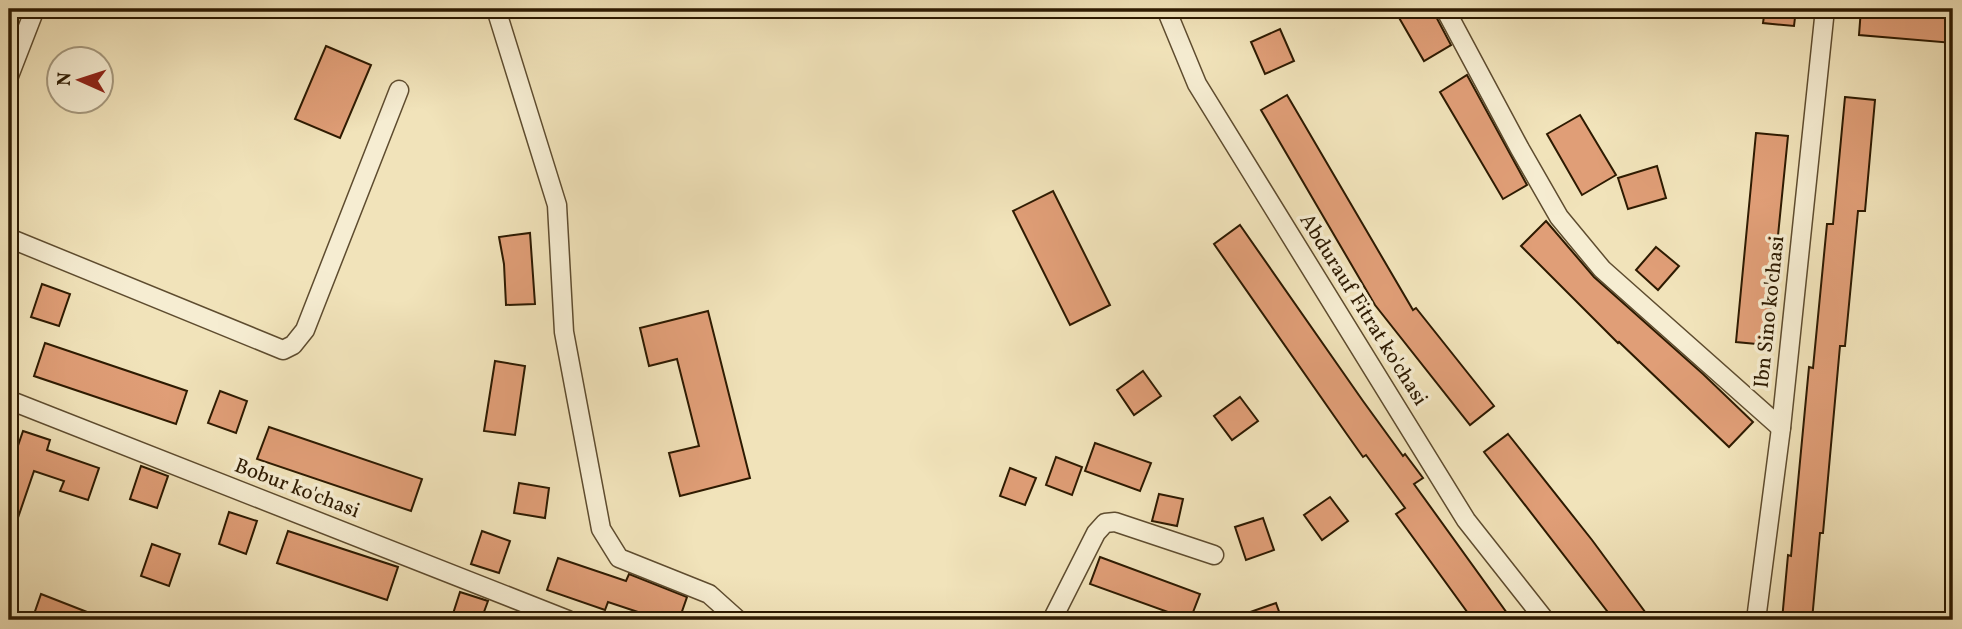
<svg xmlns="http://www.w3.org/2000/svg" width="1962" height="629" viewBox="0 0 1962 629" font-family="Vollkorn,serif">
	<rect width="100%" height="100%" fill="#f1e3ba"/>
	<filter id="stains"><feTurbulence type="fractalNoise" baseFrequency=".00286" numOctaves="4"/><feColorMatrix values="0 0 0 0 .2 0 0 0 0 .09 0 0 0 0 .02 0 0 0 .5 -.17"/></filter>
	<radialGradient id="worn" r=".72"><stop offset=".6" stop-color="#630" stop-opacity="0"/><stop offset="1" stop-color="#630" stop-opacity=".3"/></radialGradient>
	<g fill="#e09e77" stroke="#2d1a01" stroke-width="2">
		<path d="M1394 9H1432L1451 45 1424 61Z"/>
		<path d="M1765 9H1796L1794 26 1763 23Z"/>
		<path d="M1861 9H1902L1953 13V43L1859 35Z"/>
		<path d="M1280 29 1294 61 1265 74 1251 42Z"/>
		<path d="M326 46 371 65 340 138 295 119Z"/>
		<path d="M1467 75 1527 185 1503 199 1440 92Z"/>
		<path d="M1287 95 1413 310 1416 308 1494 406 1470 425 1375 305 1261 110Z"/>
		<path d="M1845 97 1875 100 1865 211H1858L1845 346H1840L1823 533H1820L1812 620H1782L1788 555 1791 556 1809 367 1813 368 1827 224H1833Z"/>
		<path d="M1580 115 1616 175 1582 195 1547 134Z"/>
		<path d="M1756 133 1788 136 1767 345 1736 342Z"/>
		<path d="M1657 166 1666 198 1628 209 1618 178Z"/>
		<path d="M1053 191 1110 305 1070 325 1013 211Z"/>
		<path d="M1546 221 1594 277 1703 374 1753 422 1729 447 1619 342 1618 343 1521 246Z"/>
		<path d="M1240 225 1363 401 1403 456 1405 454 1423 478 1414 484 1512 620H1473L1396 514 1405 508 1366 455 1363 457 1346 433 1214 244Z"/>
		<path d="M530 233 535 304 506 305 504 264 499 237Z"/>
		<path d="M1656 247 1679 266 1658 290 1636 270Z"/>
		<path d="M42 284 70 294 59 326 31 317Z"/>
		<path d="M708 311 750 478 680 496 669 453 699 446 677 359 649 366 640 328Z"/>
		<path d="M45 343 187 391 176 424 34 376Z"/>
		<path d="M495 361 525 366 515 435 484 431Z"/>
		<path d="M1143 371 1161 396 1134 415 1117 390Z"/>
		<path d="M220 391 247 401 236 433 208 423Z"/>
		<path d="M1240 397 1258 421 1232 440 1214 416Z"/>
		<path d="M269 427 422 479 411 511 257 459Z"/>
		<path d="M23 431 50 440 47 450 99 468 88 500 60 491 64 481 34 471 11 538 9 537V472Z"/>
		<path d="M1508 434 1592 540 1651 620H1614L1484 452Z"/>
		<path d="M1095 443 1151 463 1140 491 1085 471Z"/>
		<path d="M1056 457 1082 467 1072 495 1046 485Z"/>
		<path d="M141 466 168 476 157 508 130 499Z"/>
		<path d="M1010 468 1036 478 1025 505 1000 496Z"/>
		<path d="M519 483 549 488 545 518 514 513Z"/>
		<path d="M1159 494 1183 499 1177 526 1152 521Z"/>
		<path d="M1330 497 1348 521 1322 540 1304 515Z"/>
		<path d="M229 512 257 521 246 554 219 544Z"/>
		<path d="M1263 518 1274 550 1246 560 1235 527Z"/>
		<path d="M288 531 398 567 387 600 277 563Z"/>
		<path d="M482 531 510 541 499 573 471 564Z"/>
		<path d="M152 544 180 554 169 586 141 576Z"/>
		<path d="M1100 557 1200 594 1190 620 1090 584Z"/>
		<path d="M558 558 626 581 629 574 687 597 679 620H662L608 602 605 610 547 590Z"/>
		<path d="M460 592 488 601 481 620H451Z"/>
		<path d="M41 594 105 619V620H32Z"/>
		<path d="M1276 603 1282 620H1234L1233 618Z"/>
	</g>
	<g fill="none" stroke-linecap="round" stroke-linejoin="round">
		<defs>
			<g id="minor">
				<path d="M496 9 557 205 564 332 601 529 619 558 709 594 738 620"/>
				<path d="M1166 9 1197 84 1466 520 1545 620"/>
				<path d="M1445 9 1520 149 1559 217 1602 269 1781 428"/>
				<path d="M9 76 35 9"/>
				<path d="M9 238 283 350 293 345 305 330 399 90"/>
				<path d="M9 400 568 620"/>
				<path d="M1052 620 1096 533 1105 523 1115 522 1214 555"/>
				<path d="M1756 620 1781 428 1825 9"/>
			</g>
		</defs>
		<use href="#minor" stroke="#5e4c2f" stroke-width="21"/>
		<use href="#minor" stroke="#f6edd2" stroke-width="18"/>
	</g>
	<g text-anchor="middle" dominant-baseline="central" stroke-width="7" stroke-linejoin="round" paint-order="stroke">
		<g font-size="21" fill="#2d1a01" stroke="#f6edd2">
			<text transform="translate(1363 310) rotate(58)">Abdurauf Fitrat ko'chasi</text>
			<text transform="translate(1770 312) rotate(-84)">Ibn Sino ko'chasi</text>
			<text transform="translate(297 489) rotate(21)">Bobur ko'chasi</text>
		</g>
	</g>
	<rect width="1962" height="629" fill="none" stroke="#f1e3ba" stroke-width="35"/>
	<rect x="10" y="10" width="1941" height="608" fill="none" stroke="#2d1a01" stroke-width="3.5"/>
	<rect x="18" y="18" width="1927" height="594" fill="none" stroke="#2d1a01" stroke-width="2"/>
	<g transform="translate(80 80) rotate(273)"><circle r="33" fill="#f6edd2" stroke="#a6997e" stroke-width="2"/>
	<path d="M0-5L12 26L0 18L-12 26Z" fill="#8f2418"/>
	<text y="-10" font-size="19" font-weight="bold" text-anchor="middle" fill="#2d1a01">N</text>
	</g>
	<rect width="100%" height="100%" filter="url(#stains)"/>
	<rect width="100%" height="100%" fill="url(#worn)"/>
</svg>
